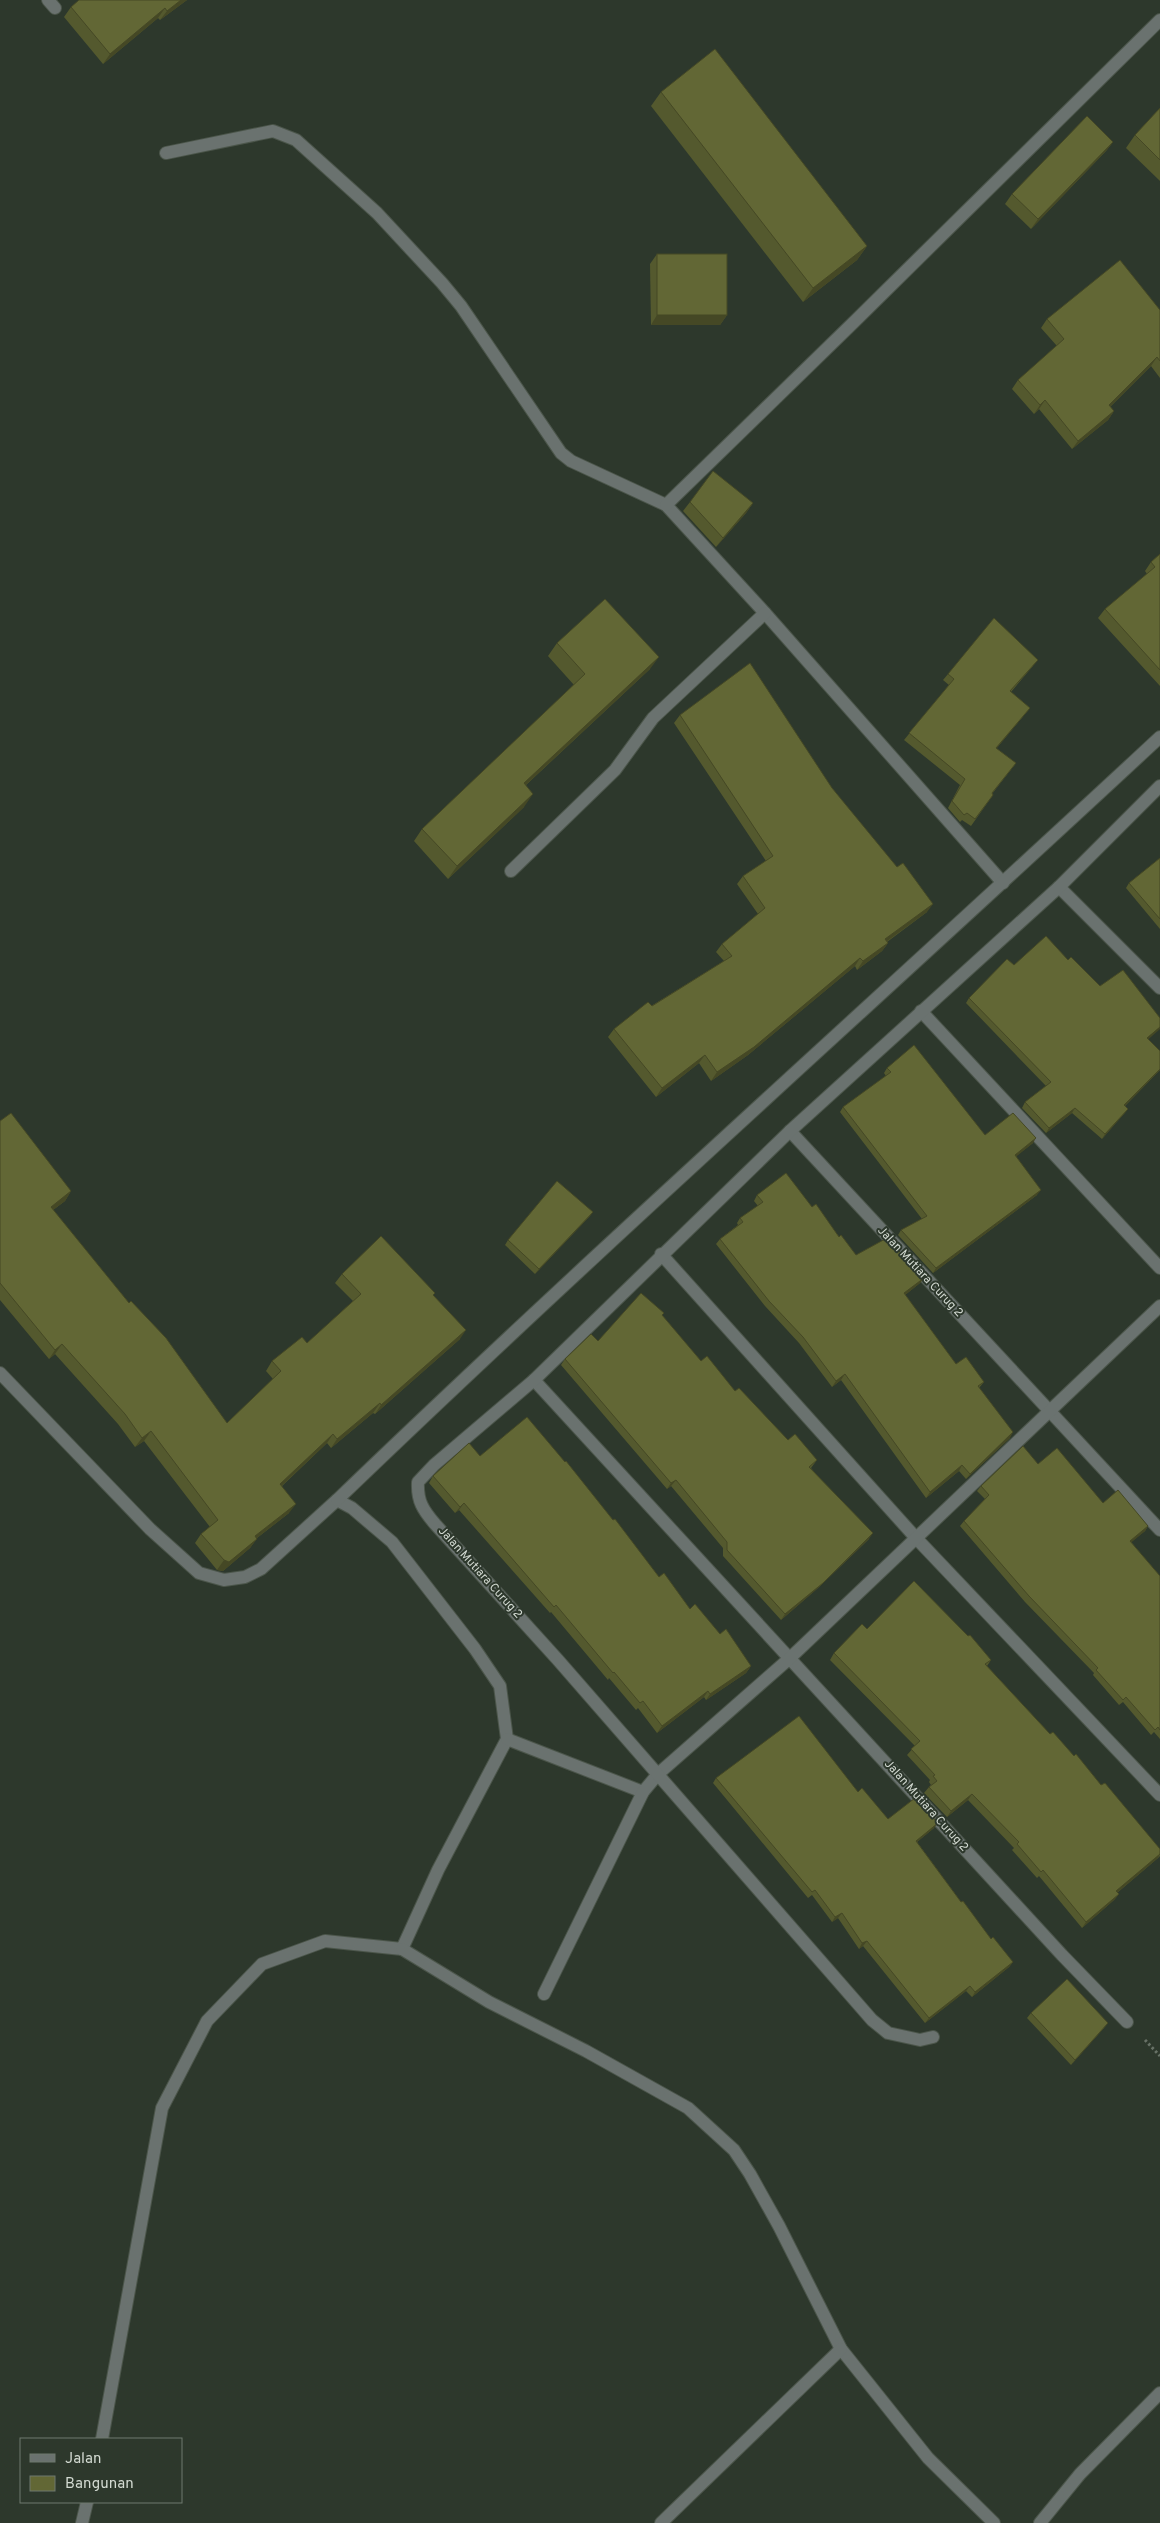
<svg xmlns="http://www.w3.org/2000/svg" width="1160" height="2523" viewBox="0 0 1160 2523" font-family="Overpass,sans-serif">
	<rect width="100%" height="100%" fill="#2d382c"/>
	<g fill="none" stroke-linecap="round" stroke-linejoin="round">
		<defs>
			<g id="minor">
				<path d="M48 0 55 8"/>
				<path d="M166 153 273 131 296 140 377 213 442 283 461 306 561 453 571 461 666 505 765 613 1003 883"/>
				<path d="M666 505 855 321 1160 20"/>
				<path d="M511 871 615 770 653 718 765 613"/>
				<path d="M1059 887 1160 988"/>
				<path d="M921 1011 1160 1268"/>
				<path d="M790 1131 1160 1530"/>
				<path d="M661 1254 916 1538 1160 1795"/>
				<path d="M0 1373 150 1529 199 1573 224 1580 245 1577 261 1569 337 1500 352 1508 392 1542 475 1649 500 1686 507 1739 438 1870 402 1949 325 1941 262 1964 207 2021 162 2108 102 2439"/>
				<path d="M534 1380 1062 1955 1127 2022"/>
				<path d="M337 1500C606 1241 886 992 1160 737"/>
				<path d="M507 1739 643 1792"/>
				<path d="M402 1949 489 2002 586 2051 688 2108 734 2150 750 2174 779 2226 841 2349 928 2458 994 2523"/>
				<path d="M544 1994 643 1792 658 1774 790 1658 1160 1306"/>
				<path d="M933 2037 920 2040 888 2033 872 2020 558 1660 435 1524C423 1510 417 1501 418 1482L434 1465 534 1380 790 1131 1059 887 1160 786"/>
				<path d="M82 2523 87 2502"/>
				<path d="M661 2523 841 2349"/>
				<path d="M1040 2523 1080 2474 1160 2393"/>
			</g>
		</defs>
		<use href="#minor" stroke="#4b554a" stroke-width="14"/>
		<path stroke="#687267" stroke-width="3" stroke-dasharray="2.5 2.5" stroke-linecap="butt" d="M1145 2040 1160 2056"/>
		<use href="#minor" stroke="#6a726f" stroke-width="12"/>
	</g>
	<g fill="#54592e">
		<path d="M187 0 160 20 158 18 103 64 64 17 71 7Z"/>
		<path d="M661 92 867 246 857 260 803 302 651 106Z"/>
		<path d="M1160 108V181L1126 148 1135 135Z"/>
		<path d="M1113 142 1106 151 1031 229 1005 204 1012 194Z"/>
		<path d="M657 254 727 315 720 325H651L650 264Z"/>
		<path d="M1160 310V378L1151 366 1110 407 1114 411 1108 420 1072 449 1039 409 1034 414 1012 389 1018 380 1057 346 1041 328 1047 319Z"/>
		<path d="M690 502 753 503 746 513 716 547 683 511Z"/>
		<path d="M1160 554V686L1098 618 1105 609 1147 574 1145 571 1151 562Z"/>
		<path d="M557 643 650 669 526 785 524 807 448 879 414 841 422 829 574 685 548 656Z"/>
		<path d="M1033 666 1011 692 1030 708 996 749 1016 763 992 794 993 795 971 826 962 820 960 822 948 808 960 785 904 740 949 685 943 680 948 674Z"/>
		<path d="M680 715 832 788 927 912 887 942 888 943 882 951 857 970 855 966 748 1055 711 1081 699 1063 656 1097 608 1037 614 1029 724 961 716 952 722 944 758 914 737 884 743 876 766 861 674 723Z"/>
		<path d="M1160 858V929L1126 888 1129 883Z"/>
		<path d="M1068 960 1100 986 1148 1040 1160 1051V1070L1125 1106 1128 1109 1102 1139 1072 1113 1046 1133 1022 1108 1025 1102 1046 1086 966 1003 969 998 1014 965Z"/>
		<path d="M887 1068 985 1135 1033 1143 1016 1156 1037 1195 933 1273 898 1235 901 1230 922 1219 840 1112 843 1107 886 1076 884 1073Z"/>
		<path d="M0 1121 71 1191 65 1201 53 1210 227 1423 273 1379 266 1371 272 1361 307 1343 353 1301 335 1283 342 1274 435 1293 433 1295 460 1339 375 1414 373 1413 331 1448 327 1443 282 1486 289 1513 257 1538 250 1548 223 1571 217 1570 195 1543 201 1534 210 1527 144 1441 135 1447 118 1424 55 1354 49 1359 0 1300Z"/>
		<path d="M757 1195 812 1207 856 1255 924 1278 920 1283 905 1295 956 1364 984 1382 979 1388 1010 1438 966 1479 959 1471 926 1498 841 1380 832 1387 799 1343 765 1306 716 1244 720 1239 738 1225 737 1223 740 1218 758 1206 754 1201Z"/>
		<path d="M593 1212 589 1217 535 1274 505 1245 508 1240Z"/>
		<path d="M662 1316 701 1361 788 1440 817 1460 811 1468 869 1539 818 1588 781 1620 723 1556V1548L671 1486 667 1489 561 1365 565 1359 598 1341Z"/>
		<path d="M480 1456 613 1520 659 1577 690 1609 720 1634 751 1666 746 1673 706 1700 704 1697 657 1733 638 1708 636 1710 609 1678 608 1680 551 1612 550 1613 459 1510 455 1513 429 1483 433 1476Z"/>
		<path d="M1038 1464 1103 1503 1148 1526 1145 1531 1131 1542 1160 1576V1739L1154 1732 1151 1735 1123 1702 1119 1705 1093 1675 1094 1673 1025 1602 960 1526 964 1521 985 1499 977 1491 981 1486Z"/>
		<path d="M867 1629 991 1660 987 1666 1050 1734 1074 1756 1160 1849V1856L1158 1858 1117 1893 1119 1894 1114 1900 1082 1928 1039 1876 1037 1878 1012 1850 1014 1848 968 1800 947 1817 924 1793 929 1787 931 1785 929 1782 930 1780 907 1755 915 1746 830 1660 834 1653Z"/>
		<path d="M716 1778 858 1792 888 1819 934 1828 917 1842 961 1902 991 1939 1013 1962 1009 1967 972 1997 966 1991 925 2023 863 1946 859 1949 838 1918 832 1922 812 1895 808 1898 713 1783Z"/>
		<path d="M1031 2013 1104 2028 1071 2065 1027 2018Z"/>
	</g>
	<g fill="#454825">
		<path d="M181 0H187L160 20 167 11Z"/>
		<path d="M165 8 158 18 103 64 110 54Z"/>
		<path d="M1113 142 1106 151 1031 229 1038 219Z"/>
		<path d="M867 246 857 260 803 302 813 288Z"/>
		<path d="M657 315H727L720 325H651Z"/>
		<path d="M1157 357 1151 366 1103 414 1109 405Z"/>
		<path d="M1045 400 1039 409 1034 414 1040 405Z"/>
		<path d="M1114 411 1108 420 1072 449 1078 441Z"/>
		<path d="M753 503 746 513 716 547 723 538Z"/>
		<path d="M659 657 650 669 515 795 524 783Z"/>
		<path d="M1030 708 1025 714 991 755 996 748Z"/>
		<path d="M533 794 524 807 448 879 457 866Z"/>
		<path d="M933 904 927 912 879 947 885 939Z"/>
		<path d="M888 943 882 951 857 970 863 961Z"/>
		<path d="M860 958 855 966 748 1055 711 1081 717 1072Z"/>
		<path d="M1160 1027V1029L1143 1044 1147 1038Z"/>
		<path d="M705 1055 699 1063 656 1097 662 1088Z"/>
		<path d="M1160 1069V1070L1120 1111 1124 1105Z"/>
		<path d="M1075 1108 1072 1113 1046 1133 1049 1128Z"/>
		<path d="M1128 1109 1124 1114 1102 1139 1105 1134Z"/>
		<path d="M1036 1138 1033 1143 1012 1160 1015 1155Z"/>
		<path d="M1041 1190 1037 1195 933 1273 936 1268Z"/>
		<path d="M71 1191 65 1201 45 1216 51 1207Z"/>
		<path d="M593 1212 589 1217 535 1274 539 1269Z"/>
		<path d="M924 1278 920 1283 900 1299 904 1293Z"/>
		<path d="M466 1330 460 1339 375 1414 381 1405Z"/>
		<path d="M62 1344 55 1354 49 1359 55 1350Z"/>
		<path d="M845 1374 841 1380 832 1387 836 1381Z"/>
		<path d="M380 1403 373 1413 331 1448 337 1439Z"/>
		<path d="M151 1431 144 1441 135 1447 142 1438Z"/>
		<path d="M1013 1432 1010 1438 966 1479 970 1474Z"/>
		<path d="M333 1434 327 1443 274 1493 280 1484Z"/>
		<path d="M962 1465 959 1471 926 1498 930 1492Z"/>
		<path d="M676 1480 671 1486 667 1489 671 1483Z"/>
		<path d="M464 1503 459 1510 455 1513 460 1507Z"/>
		<path d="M296 1504 289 1513 248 1545 255 1536Z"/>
		<path d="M1148 1526 1145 1531 1127 1546 1130 1541Z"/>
		<path d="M873 1533 869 1539 818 1588 781 1620 785 1614Z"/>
		<path d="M257 1539 250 1548 223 1571 217 1570 224 1560Z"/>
		<path d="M751 1666 746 1673 706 1700 710 1694Z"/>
		<path d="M708 1691 704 1697 657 1733 662 1726Z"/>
		<path d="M972 1794 968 1800 947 1817 951 1811Z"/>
		<path d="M938 1823 934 1828 912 1846 916 1841Z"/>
		<path d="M1160 1854 1158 1858 1112 1897 1116 1891Z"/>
		<path d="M1119 1894 1114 1900 1082 1928 1086 1922Z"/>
		<path d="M842 1913 838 1918 832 1922 835 1917Z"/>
		<path d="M867 1941 863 1946 859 1949 862 1943Z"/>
		<path d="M1013 1962 1009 1967 972 1997 975 1992Z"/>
		<path d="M970 1986 966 1991 925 2023 929 2018Z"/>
		<path d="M1108 2023 1104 2028 1071 2065 1075 2060Z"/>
	</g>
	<g fill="#626735" stroke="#454825">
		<path d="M79 0H181L167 11 165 8 110 54 71 7Z"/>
		<path d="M715 49 867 246 813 288 661 92Z"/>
		<path d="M1160 108V160L1135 135Z"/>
		<path d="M1087 116 1113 142 1038 219 1012 194Z"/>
		<rect x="657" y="254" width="70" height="61"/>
		<path d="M1120 260 1160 310V361L1157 357 1109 405 1114 411 1078 441 1045 400 1040 405 1018 380 1064 339 1047 319Z"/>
		<path d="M713 471 753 503 723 538 690 502Z"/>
		<path d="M1160 554V670L1105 609 1155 567 1151 562Z"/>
		<path d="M605 599 659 657 524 783 533 794 457 866 422 829 585 674 557 643Z"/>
		<path d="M994 618 1038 660 1010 691 1030 708 996 748 1016 763 992 793 993 795 975 819 967 813 964 815 952 801 965 779 909 733 954 679 948 674Z"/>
		<path d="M750 663 832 788 897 867 903 863 933 904 885 939 888 943 863 961 860 958 754 1047 717 1072 705 1055 662 1088 614 1029 648 1002 652 1006 732 956 722 944 765 908 743 876 773 856 680 715Z"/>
		<path d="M1160 858V919L1129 883Z"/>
		<path d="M1046 936 1068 960 1071 957 1100 986 1123 970 1160 1018V1027L1147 1038 1160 1051V1069L1124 1105 1128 1109 1105 1134 1075 1108 1049 1128 1025 1102 1051 1082 969 998 1007 959 1014 965Z"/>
		<path d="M914 1045 985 1135 1013 1113 1036 1138 1015 1155 1041 1190 936 1268 901 1230 927 1216 843 1107 891 1072 887 1068Z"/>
		<path d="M11 1113 71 1191 51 1207 129 1303 131 1301 166 1338 227 1423 281 1371 272 1361 302 1337 307 1343 361 1294 342 1274 381 1236 435 1293 433 1295 466 1330 381 1405 380 1403 337 1439 333 1434 280 1484 296 1504 255 1536 257 1539 229 1562 224 1560 201 1534 218 1520 151 1431 142 1438 125 1414 62 1344 55 1350 0 1283V1121Z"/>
		<path d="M786 1173 812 1207 816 1204 839 1237 841 1235 856 1255 887 1238 924 1278 904 1293 956 1364 966 1357 984 1382 978 1386 1013 1432 970 1474 962 1465 930 1492 845 1374 836 1381 803 1337 769 1301 720 1239 743 1222 740 1218 763 1202 757 1195Z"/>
		<path d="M557 1181 593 1212 539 1269 508 1240Z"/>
		<path d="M641 1293 664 1313 662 1315 701 1361 707 1356 735 1391 739 1388 788 1440 795 1434 817 1460 809 1467 873 1533 823 1583 785 1614 727 1550V1542L676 1480 671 1483 565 1359 591 1334 598 1341Z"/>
		<path d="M527 1417 565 1462 566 1461 613 1520 615 1519 659 1577 664 1573 690 1609 695 1604 720 1634 726 1629 751 1666 710 1694 708 1691 662 1726 643 1701 640 1703 614 1672 613 1673 556 1605 554 1607 464 1503 460 1507 433 1476 469 1443 480 1456Z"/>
		<path d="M1023 1446 1038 1464 1057 1448 1103 1503 1118 1490 1148 1526 1130 1541 1160 1576V1730L1158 1727 1155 1730 1126 1697 1123 1700 1096 1670 1098 1668 1029 1596 964 1521 989 1495 981 1486Z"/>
		<path d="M914 1581 968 1636 970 1635 991 1660 985 1664 1050 1734 1053 1732 1074 1756 1076 1754 1101 1785 1105 1783 1160 1849V1854L1116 1891 1119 1894 1086 1922 1043 1870 1041 1872 1017 1844 1019 1842 972 1794 951 1811 929 1787 937 1781 933 1776 935 1775 911 1749 920 1741 834 1653 862 1624 867 1629Z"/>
		<path d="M799 1716 858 1792 862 1788 888 1819 915 1798 938 1823 916 1841 961 1902 963 1901 991 1939 993 1937 1013 1962 975 1992 970 1986 929 2018 867 1941 862 1943 842 1913 835 1917 815 1890 812 1892 716 1778Z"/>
		<path d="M1067 1979 1108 2023 1075 2060 1031 2013Z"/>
	</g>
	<g text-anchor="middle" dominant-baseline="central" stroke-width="4" stroke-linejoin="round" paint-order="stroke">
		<g font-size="12" fill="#d3dad2" stroke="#2d382c">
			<text transform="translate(920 1272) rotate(47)">Jalan Mutiara Curug 2</text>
			<text transform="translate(480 1573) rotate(48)">Jalan Mutiara Curug 2</text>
			<text transform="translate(926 1806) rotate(48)">Jalan Mutiara Curug 2</text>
		</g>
	</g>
	<rect x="20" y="2438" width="162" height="65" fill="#2d382c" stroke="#6f796e"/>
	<rect x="30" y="2454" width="25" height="8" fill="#6a726f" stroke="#6f796e"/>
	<text x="65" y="2463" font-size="15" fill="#d3dad2">Jalan</text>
	<rect x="30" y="2476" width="25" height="15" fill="#626735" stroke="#6f796e"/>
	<text x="65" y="2488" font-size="15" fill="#d3dad2">Bangunan</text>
</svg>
